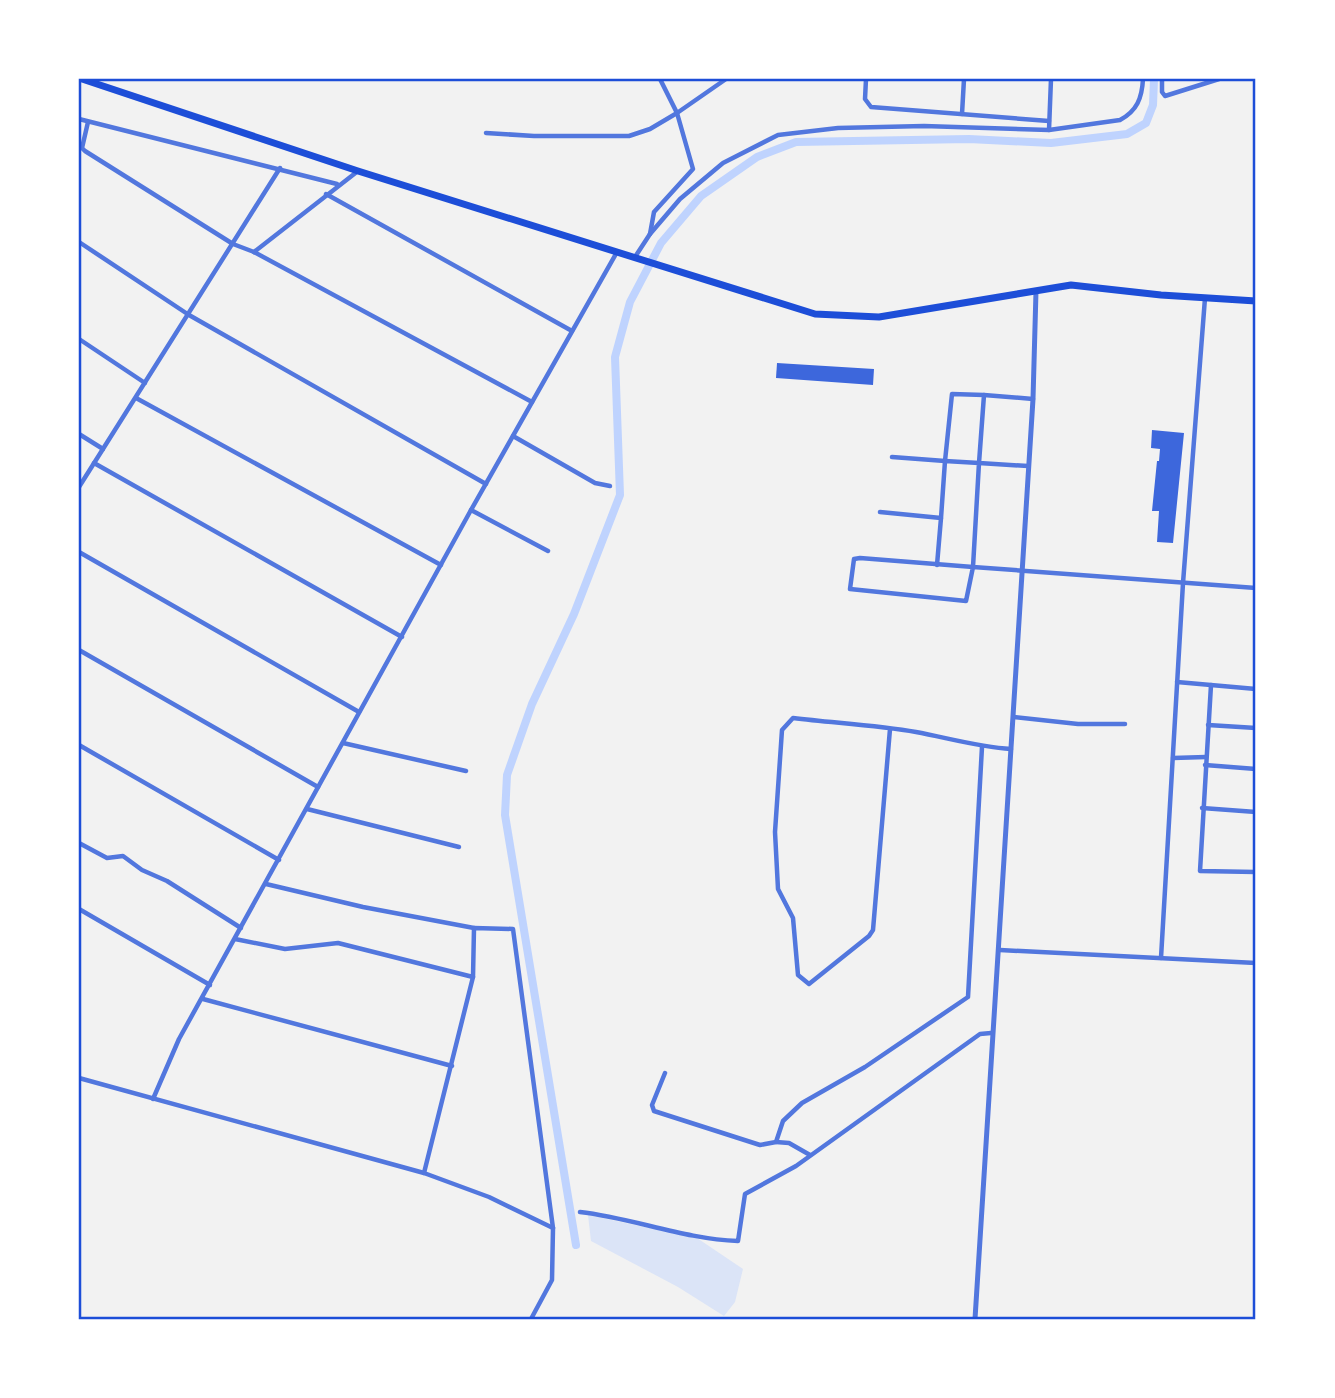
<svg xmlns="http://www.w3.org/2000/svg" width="1335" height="1398" viewBox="0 0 1335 1398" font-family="'PT Sans Narrow',sans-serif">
	<rect width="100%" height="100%" fill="#f2f2f2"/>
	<path fill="#dbe4f7" d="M588 1215 697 1238 743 1269 735 1302 724 1316 678 1287 591 1241Z"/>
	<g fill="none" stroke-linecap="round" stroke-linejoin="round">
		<path stroke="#bfd3fe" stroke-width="8" d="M576 1245 505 815 507 775 532 704 574 614 620 495 615 357 630 302 661 243 701 196 757 157 796 142 969 139 1051 143 1127 134 1146 123 1153 105 1154 79"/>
	</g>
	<g fill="#3d67dc">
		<path d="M777 363 874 369 873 385 776 378Z"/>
		<path d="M1152 430 1184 433 1173 543 1157 542 1159 511H1152L1157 461H1159L1160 449 1151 448Z"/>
	</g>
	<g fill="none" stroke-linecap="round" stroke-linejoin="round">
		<g stroke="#5277de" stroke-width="4.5">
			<path d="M866 79 865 99 871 107 1049 121"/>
			<path d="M1162 79V92L1165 96 1219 79"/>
			<path d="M962 114 964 79"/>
			<path d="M79 119 337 184"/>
			<path d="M88 122 82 148 85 151 233 244 254 252 532 402"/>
			<path d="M1049 130 1051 79"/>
			<path d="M486 133 534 136H629L650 129 677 113 726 79"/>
			<path d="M326 194 572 331"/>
			<path d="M650 234 680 199 723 163 778 135 838 128 924 126 1049 130 1120 120C1137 111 1142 98 1143 79"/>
			<path d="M79 242 189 315 486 484"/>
			<path d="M254 252 358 171"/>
			<path d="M635 257 650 234 654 212 693 169 677 113 660 79"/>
			<path d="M79 339 145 383"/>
			<path d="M984 395 1033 399"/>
			<path d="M136 398 441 565"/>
			<path d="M79 434 103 449"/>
			<path d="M513 436 595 483 610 486"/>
			<path d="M892 457 945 461 952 394 984 395 979 463 1028 466"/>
			<path d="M94 463 402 637"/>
			<path d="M79 487 280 168"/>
			<path d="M471 510 548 551"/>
			<path d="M880 512 941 518 945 461 979 463 973 567 860 558 854 559 850 589 966 601 973 567 1256 588"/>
			<path d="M79 552 359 712"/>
			<path d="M937 565 941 518"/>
			<path d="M79 650 318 787"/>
			<path d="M1177 682 1256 689"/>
			<path d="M1211 685 1200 871 1256 872"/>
			<path d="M1014 717 1078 724H1125"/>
			<path d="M1208 725 1256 728"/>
			<path d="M890 729 873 930 869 936 809 984 798 975 793 918 778 889 775 832 782 730 793 718C834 723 876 725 916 732 948 738 979 747 1011 749"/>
			<path d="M343 743 466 771"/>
			<path d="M79 745 279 860"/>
			<path d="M1173 758 1206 757"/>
			<path d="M1205 765 1256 769"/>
			<path d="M1202 808 1256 812"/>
			<path d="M307 809 459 847"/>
			<path d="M79 843 107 858 123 856 142 870 167 881 241 928"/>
			<path d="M266 884 363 907 474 928"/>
			<path d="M79 909 210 985"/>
			<path d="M235 939 285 949 338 943 473 977"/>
			<path d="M1000 950 1256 963"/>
			<path d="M1161 958 1183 583 1205 298"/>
			<path d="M203 999 452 1066"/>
			<path d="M665 1073 652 1105 654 1111 760 1145 776 1142 783 1121 802 1103 865 1067 968 997 982 747"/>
			<path d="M79 1078 424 1173 489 1197 553 1228"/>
			<path d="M153 1099 179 1039 471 510 617 252"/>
			<path d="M776 1142 789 1143 810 1155"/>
			<path d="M424 1173 473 977 474 928 513 929 553 1228 552 1280 531 1319"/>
			<path d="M580 1212C633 1218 684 1239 738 1241L745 1194 796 1166 980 1034 991 1033"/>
		</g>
		<path stroke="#5277de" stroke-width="5" d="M975 1319 1033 399 1036 291"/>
		<path stroke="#1d4ed8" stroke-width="7" d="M82 79 358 171 815 314 879 317 1071 285 1161 295 1256 301"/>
	</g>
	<rect width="1335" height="1398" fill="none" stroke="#ffffff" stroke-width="161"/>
	<rect x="80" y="80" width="1174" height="1238" fill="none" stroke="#1d4ed8" stroke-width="2.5"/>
</svg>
